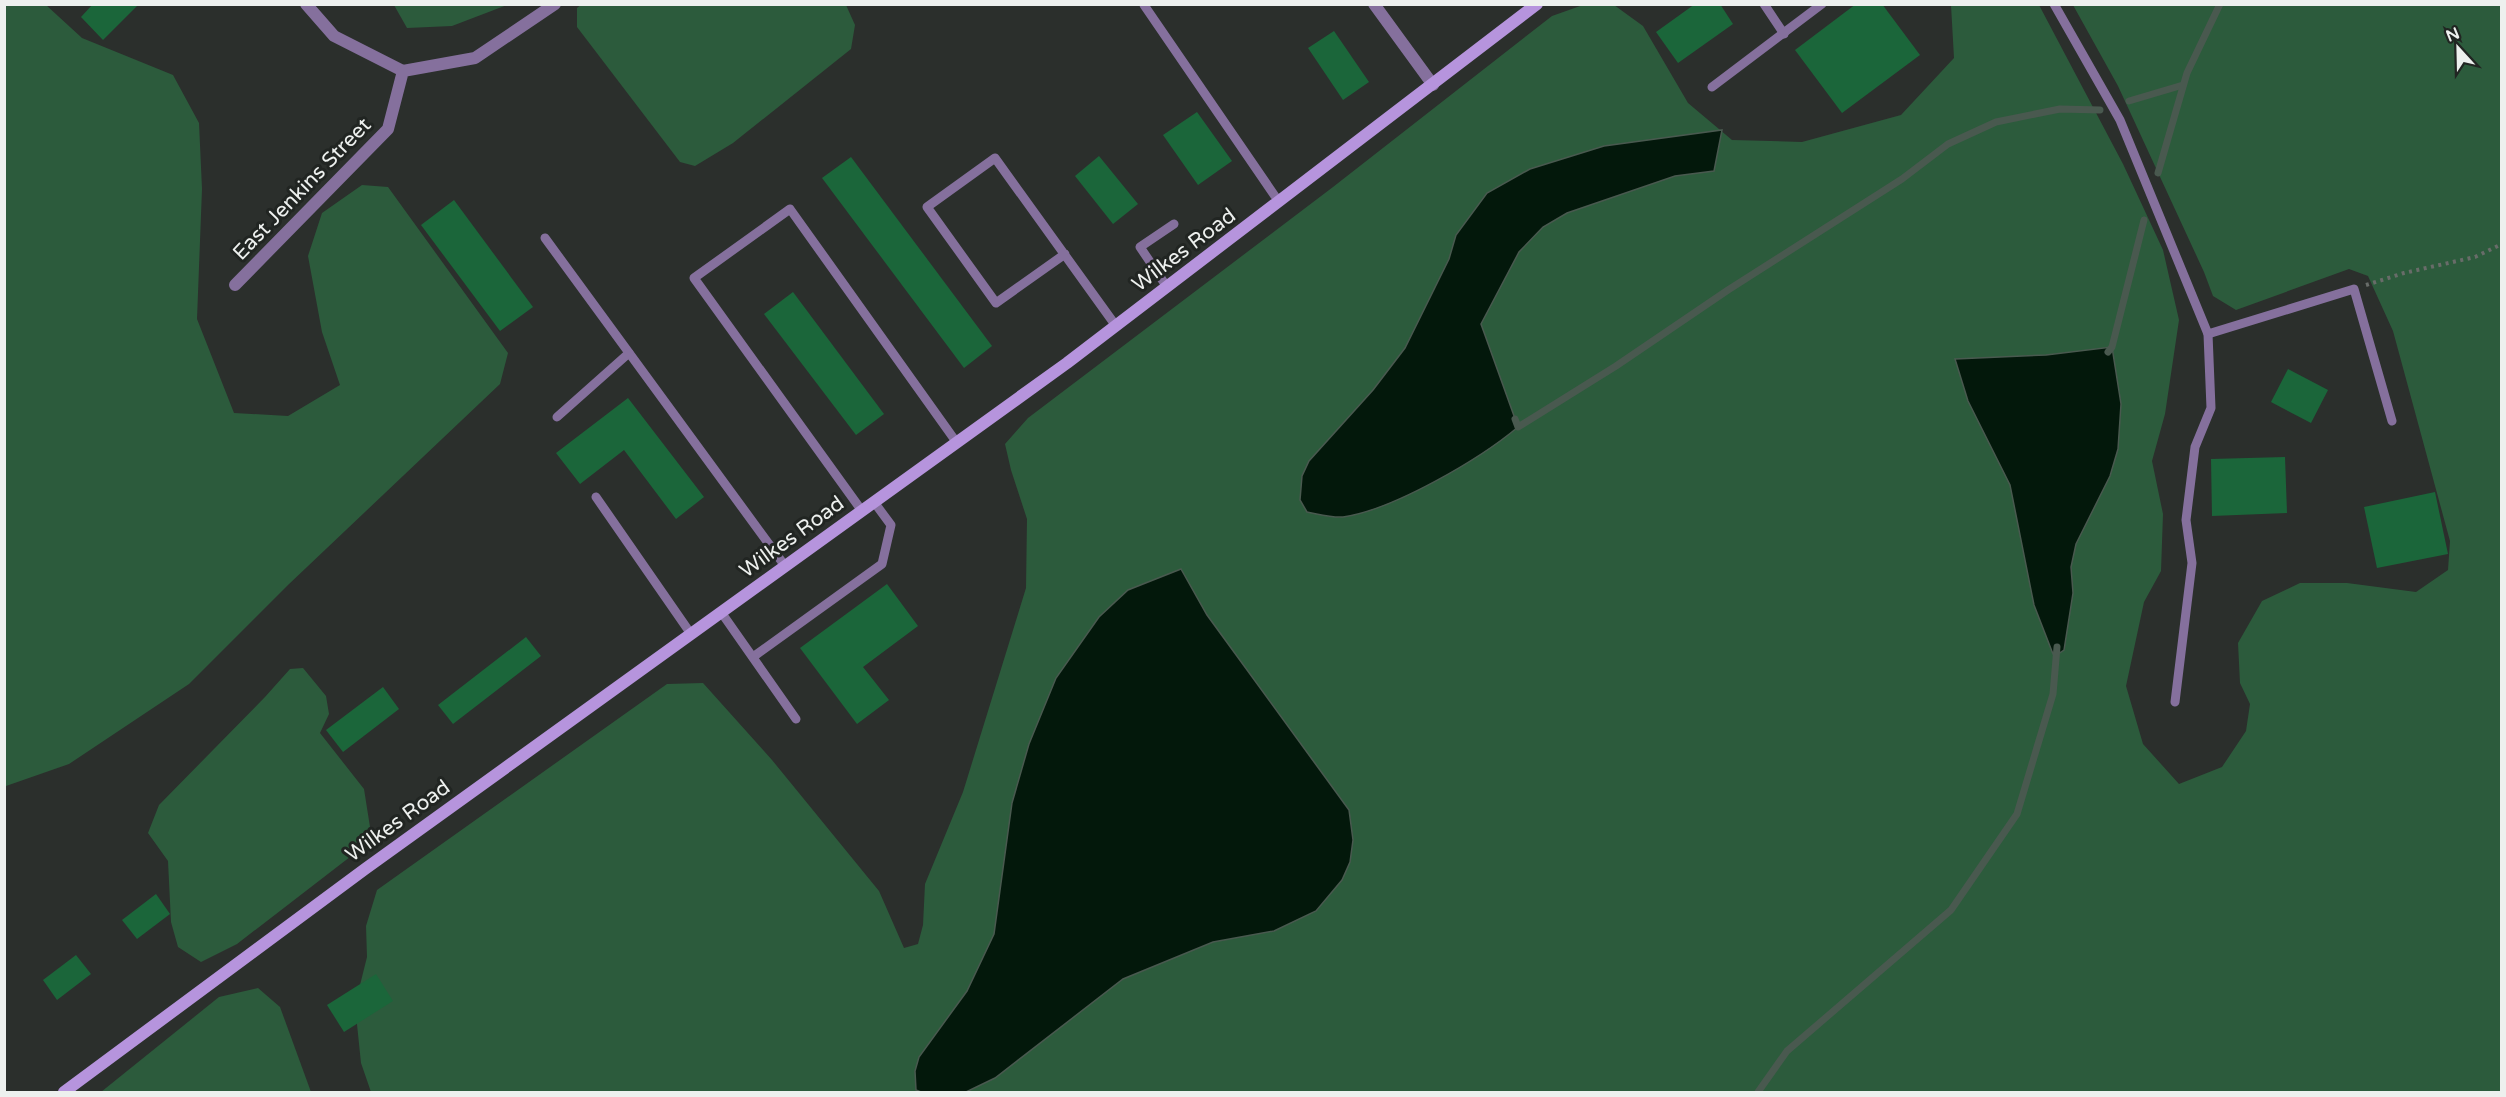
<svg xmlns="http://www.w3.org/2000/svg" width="2506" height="1097" viewBox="0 0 2506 1097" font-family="'Varela Round',sans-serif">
	<rect width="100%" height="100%" fill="#2b2f2c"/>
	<g fill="#2c5b3c">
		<path d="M582 4 846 5 855 25 851 49 733 143 695 166 680 162 577 27V8Z"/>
		<path d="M4 5H46L82 38 173 75 199 123 202 189 197 319 234 413 288 416 340 385 322 332 308 256 322 213 362 185 388 187 508 353 500 384 288 585 189 684 69 764 6 786 4 785Z"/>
		<path d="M394 5H507L452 26 407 28Z"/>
		<path d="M1583 5H1614L1643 26 1688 103 1732 140 1802 142 1901 115 1954 58 1951 5H2039L2123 164 2163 250 2179 320 2165 414 2152 461 2163 514 2161 571 2144 602 2126 686 2143 744 2179 784 2222 767 2246 731 2250 704 2240 683 2238 643 2262 601 2300 583H2347L2416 592 2448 570 2450 541 2393 331 2368 276 2349 269 2236 310 2213 296 2204 272 2118 86 2073 5H2501V1092H371L361 1063 355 1005 367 957 366 926 377 890 667 684 703 683 772 760 879 891 904 948 918 944 923 925 925 884 963 792 1026 588 1027 519 1011 470 1005 444 1028 418 1333 187 1552 16Z"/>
		<path d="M303 668 326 696 329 714 320 733 364 789 370 827 359 850 237 944 201 962 178 947 171 922 168 861 148 833 159 805 265 697 290 669Z"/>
		<path d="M258 988 280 1007 311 1092H101L219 997Z"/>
	</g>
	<g fill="#03180b" stroke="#49594f" stroke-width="1.5">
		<path d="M1722 130 1714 171 1675 176 1567 213 1543 227 1519 252 1481 324 1518 427C1480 459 1393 510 1343 517 1332 518 1318 514 1307 512L1300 500 1302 476 1309 461 1373 390 1405 348 1449 259 1456 235 1487 193 1530 169 1604 146Z"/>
		<path d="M2112 347 2121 404 2118 449 2110 476 2076 544 2071 567 2073 593 2064 650 2058 654H2053L2034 605 2010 485 1968 401 1955 359 2046 355Z"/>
		<path d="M1181 569 1207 615 1349 810 1353 840 1350 862 1342 880 1316 911 1274 931 1213 942 1123 979 995 1078 966 1092H921L916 1090 915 1071 919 1057 967 991 994 934 1012 803 1029 744 1056 678 1099 617 1128 590Z"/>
	</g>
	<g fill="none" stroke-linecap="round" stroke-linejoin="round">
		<g stroke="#49594f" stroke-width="7">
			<path d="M2129 101 2183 85"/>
			<path d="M2158 173 2187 73 2220 4"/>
			<path d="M2108 352 2112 347 2144 220"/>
			<path d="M1515 419 1518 427 1616 366 1728 290 1902 179 1948 144 1996 122 2060 109 2100 110"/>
			<path d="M1758 1092 1787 1051 1951 910 2017 814 2053 694 2057 647"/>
		</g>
	</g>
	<g fill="#1b663a">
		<path d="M93 4H139L103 40 81 17Z"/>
		<path d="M1695 4H1720L1733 24 1678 63 1656 32Z"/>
		<path d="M1856 4H1882L1920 55 1842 113 1795 50Z"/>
		<path d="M1334 31 1369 82 1343 100 1308 48Z"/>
		<path d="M1197 112 1232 161 1198 185 1163 135Z"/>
		<path d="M1099 156 1138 204 1113 224 1075 176Z"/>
		<path d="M851 157 992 346 964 368 822 178Z"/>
		<path d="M454 200 533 307 500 331 421 225Z"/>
		<path d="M793 292 884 414 856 435 764 314Z"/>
		<path d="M2288 369 2328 390 2311 423 2271 402Z"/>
		<path d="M628 398 704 497 676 519 624 450 580 484 556 453Z"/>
		<path d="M2285 457 2287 513 2212 516 2211 459Z"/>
		<path d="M2435 492 2448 554 2377 568 2364 507Z"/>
		<path d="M887 584 918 626 863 667 889 700 857 724 800 648Z"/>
		<path d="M526 637 541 656 453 724 438 705Z"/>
		<path d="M383 687 399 709 343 752 326 730Z"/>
		<path d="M156 894 170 914 137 939 122 920Z"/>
		<path d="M76 955 91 974 57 1000 43 980Z"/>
		<path d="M376 974 393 1001 344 1032 327 1005Z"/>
	</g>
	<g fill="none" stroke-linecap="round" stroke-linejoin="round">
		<path stroke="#686c69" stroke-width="4" stroke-dasharray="3 4.5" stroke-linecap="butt" d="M2366 285 2404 273 2475 257 2502 244"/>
		<g stroke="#85709d" stroke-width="9">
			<path d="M1764 4 1784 34"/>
			<path d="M2054 4 2120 120 2208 334 2211 408 2195 447 2186 520 2192 563 2175 702"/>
			<path d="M1144 5 1279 202"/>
			<path d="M1712 87 1822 4"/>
			<path d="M545 238 785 566"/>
			<path d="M1065 254 996 303 927 207 995 158 1116 326"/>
			<path d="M1167 287 1140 247 1174 224"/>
			<path d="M2208 334 2354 289 2392 421"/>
			<path d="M557 417 629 353"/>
			<path d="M596 497 691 634"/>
			<path d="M862 511 694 278 790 209 957 443"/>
			<path d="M721 612 796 719"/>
			<path d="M753 657 882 564 891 525 874 502"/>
		</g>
		<g stroke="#85709d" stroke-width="12">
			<path d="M306 4 334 36 403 71"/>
			<path d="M1374 4 1433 85"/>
			<path d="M235 285 388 129 403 71 475 58 555 4"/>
		</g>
		<path stroke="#b694dd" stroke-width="12" d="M64 1092 365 869 1067 363 1537 4"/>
	</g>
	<g text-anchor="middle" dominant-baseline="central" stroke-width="6" stroke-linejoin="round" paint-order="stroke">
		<g font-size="21" fill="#edf0ee" stroke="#212522">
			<text transform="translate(302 189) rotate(-46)">East Jenkins Street</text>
			<text transform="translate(1184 250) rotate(-37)">Wilkes Road</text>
			<text transform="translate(792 537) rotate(-36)">Wilkes Road</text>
			<text transform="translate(398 821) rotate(-36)">Wilkes Road</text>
		</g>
	</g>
	<rect width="2506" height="1097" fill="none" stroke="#edf0ee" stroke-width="12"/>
	<g transform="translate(2458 48) rotate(338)" stroke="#212522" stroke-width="4.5" paint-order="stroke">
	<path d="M0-4.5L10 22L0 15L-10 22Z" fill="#edf0ee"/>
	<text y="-9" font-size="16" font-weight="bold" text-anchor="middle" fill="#edf0ee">N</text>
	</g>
</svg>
